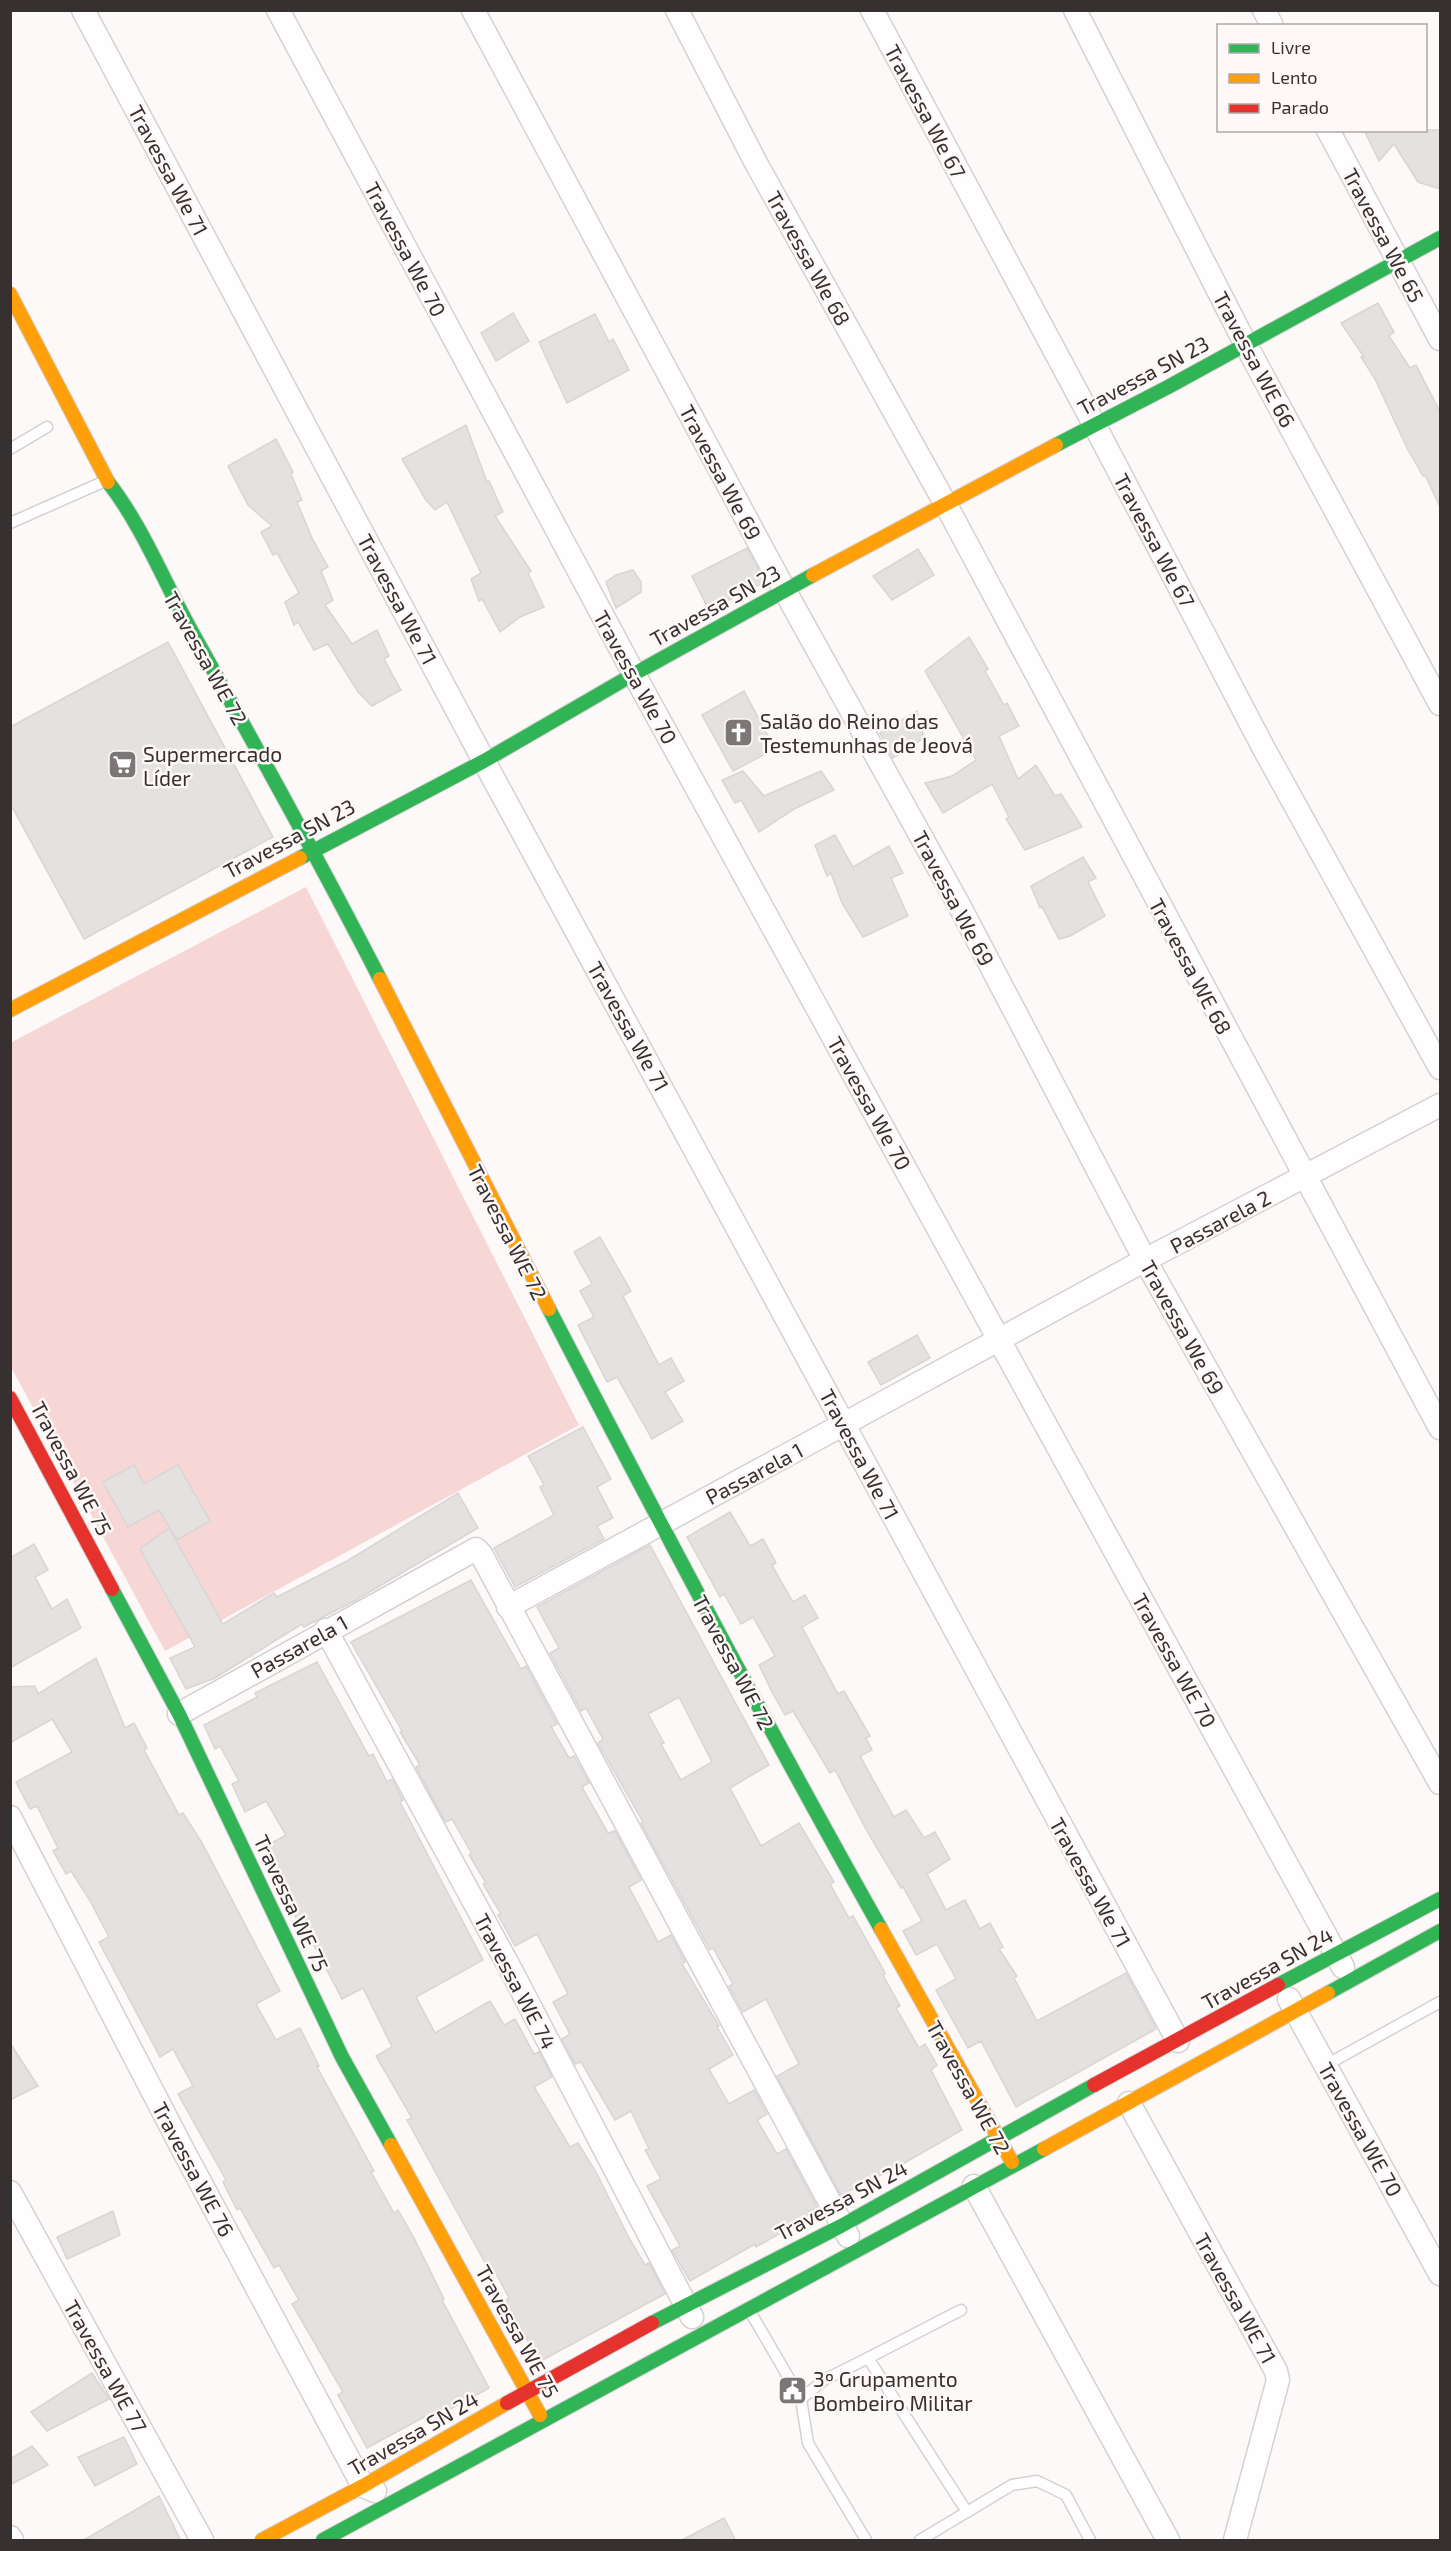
<svg xmlns="http://www.w3.org/2000/svg" width="1451" height="2551" viewBox="0 0 1451 2551" font-family="'Exo 2',sans-serif">
	<rect width="100%" height="100%" fill="#fdf9f9"/>
	<path fill="#f7d6d6" d="M306 887 579 1425 165 1651 11 1367 10 1043Z"/>
	<g fill="#e5e1e1" stroke="#d9d5d5" stroke-width="1.5" fill-rule="evenodd">
		<path d="M1364 130H1440V189L1418 182 1394 144 1379 161Z"/>
		<path d="M1378 303 1394 332 1389 336 1410 368 1416 365 1440 412V507L1425 475 1423 476 1407 448 1375 379 1361 357H1364L1341 323Z"/>
		<path d="M513 313 529 341 496 361 481 333Z"/>
		<path d="M595 314 609 342 613 339 629 370 567 403 539 342Z"/>
		<path d="M466 425 487 482 489 481 503 512 495 516 531 571 528 573 544 607 520 617 500 632 482 599 479 601 471 579 481 573 447 502 435 510 426 500 402 459Z"/>
		<path d="M276 439 293 472 291 474 302 500 297 502 312 538 328 567 321 571 333 600 325 605 352 644 377 630 389 656 384 659 401 690 372 706 358 692 328 644 314 650 298 622 294 625 285 602 299 593 277 553 273 555 261 532 272 526 248 505 228 466Z"/>
		<path d="M747 548 765 582 709 610 692 576Z"/>
		<path d="M918 549 934 575 892 600 873 576Z"/>
		<path d="M633 570 641 582V592L616 608 606 582 616 575Z"/>
		<path d="M969 637 988 669 985 671 1004 705 1007 703 1019 726 999 736 1018 779 1036 765 1055 796 1061 794 1082 827 1025 850 1006 819 1009 817 992 784 943 813 925 783 952 776 976 760 925 671Z"/>
		<path d="M168 642 273 837 84 939 10 803V727Z"/>
		<path d="M744 691 775 749 733 771 702 715Z"/>
		<path d="M917 711 924 738 893 758 880 733Z"/>
		<path d="M743 771 764 796 821 771 834 790 794 809 759 832 741 800 735 803 722 780Z"/>
		<path d="M835 835 853 867 889 846 903 873 891 878 908 916 863 937 842 903 831 873 827 876 815 845Z"/>
		<path d="M1083 857 1096 878 1088 882 1105 916 1070 936 1059 939 1042 907 1040 908 1031 886Z"/>
		<path d="M600 1237 631 1291 623 1296 659 1365 671 1358 684 1381 665 1392 683 1421 652 1439 617 1377 607 1382 578 1325 594 1317 580 1291 592 1284 574 1252Z"/>
		<path d="M917 1335 930 1358 881 1385 868 1362Z"/>
		<path d="M583 1427 611 1479 597 1487 613 1518 597 1526 604 1539 515 1587 494 1548 554 1515 540 1487 544 1485 528 1456Z"/>
		<path d="M134 1465 144 1484 178 1465 210 1521 177 1540 159 1510 128 1527 103 1482Z"/>
		<path d="M458 1493 478 1528 356 1600 304 1627 302 1624 215 1678 186 1689 170 1658 195 1647 140 1549 169 1528 223 1624 274 1593 277 1597 347 1561Z"/>
		<path d="M730 1512 750 1546 763 1539 776 1563 772 1565 793 1602 805 1595 818 1618 802 1627 838 1694 844 1691 870 1736 866 1738 872 1750 860 1756 894 1817 906 1810 924 1838 935 1832 950 1859 927 1874 946 1910 965 1900 980 1929 990 1923 1003 1947 999 1949 1017 1976 1014 1978 1037 2021 1126 1973 1156 2029 1016 2107 981 2041 968 2048 936 1990 956 1979 937 1944 916 1955 903 1931 922 1921 903 1887 901 1888 868 1833 835 1770 830 1773 793 1711 785 1715 772 1692 759 1665 775 1656 753 1617 741 1624 724 1594 720 1597 687 1537Z"/>
		<path d="M34 1544 48 1570 35 1577 52 1609 67 1599 81 1628 10 1668V1558Z"/>
		<path d="M650 1545 769 1765 730 1788 761 1846 799 1823 834 1882 830 1884 849 1918 853 1916 884 1971 885 1974 883 1975 900 2006 896 2008 919 2048 925 2044 937 2065 931 2070 962 2130 899 2166 841 2195 777 2076 799 2064 766 1999 743 2012 729 1986 733 1984 713 1948 710 1950 641 1823 643 1822 598 1743 603 1739 586 1708 581 1711 550 1653 559 1648 537 1607ZM679 1697 712 1762 681 1780 661 1744 664 1743 648 1714Z"/>
		<path d="M471 1580 521 1669 526 1666 557 1724 551 1727 569 1758 574 1756 589 1783 582 1787 608 1833 615 1831 641 1880 629 1887 658 1942 671 1935 685 1962 682 1964 719 2026 717 2027 733 2055 709 2069 729 2104 754 2090 767 2114 757 2120 777 2154 786 2149 817 2207 809 2211 812 2215 756 2247 755 2244 690 2281 672 2250 680 2246 647 2186 661 2179 645 2150 649 2149 631 2111 615 2120 581 2062 575 2064 562 2039 570 2034 553 2002 568 1994 537 1934 515 1946 498 1915 501 1914 483 1884 486 1883 469 1855 472 1854 452 1819 446 1822 441 1814 416 1767 420 1765 400 1732 402 1731 351 1642Z"/>
		<path d="M96 1658 125 1728 134 1723 147 1748 144 1750 179 1815 183 1813 202 1843 280 1991 256 2004 276 2040 300 2028 319 2066 317 2067 374 2171 371 2172 394 2213 398 2210 414 2238 444 2299 442 2300 489 2388 429 2421 426 2416 367 2448 338 2395 343 2392 292 2304 299 2300 279 2265 274 2268 240 2208 237 2210 223 2182 226 2180 178 2094 193 2086 173 2049 160 2057 99 1942 109 1937 89 1899 71 1871 66 1874 53 1851 58 1848 37 1806 30 1809 16 1782 72 1752 52 1719 10 1743V1687L35 1686 38 1694Z"/>
		<path d="M317 1662 369 1756 373 1754 387 1782 392 1779 403 1800 400 1802 483 1960 416 1997 435 2033 490 2001 504 2025 515 2019 534 2054 539 2052 552 2077 534 2087 570 2147 578 2143 596 2172 629 2238 645 2265 649 2263 665 2294 539 2362 506 2300 509 2298 492 2266 488 2268 456 2210 407 2120 412 2118 376 2056 392 2047 363 1988 342 1999 310 1938 307 1939 292 1910 278 1880 284 1877 268 1845 286 1835 266 1801 245 1812 232 1784 239 1781 220 1746 215 1749 204 1725 257 1697 255 1693Z"/>
		<path d="M10 2043 38 2086 10 2100Z"/>
		<path d="M113 2211 120 2235 67 2259 57 2237Z"/>
		<path d="M92 2373 109 2399 47 2431 31 2412Z"/>
		<path d="M124 2437 137 2464 95 2486 78 2457Z"/>
		<path d="M32 2446 48 2465 10 2485V2459Z"/>
		<path d="M159 2496 181 2541H82Z"/>
		<path d="M724 2518 736 2541H680Z"/>
	</g>
	<g fill="none" stroke-linecap="round" stroke-linejoin="round">
		<defs>
			<g id="lane">
				<path d="M10 449 47 427"/>
				<path d="M10 523 103 482"/>
				<path d="M1326 2065 1440 2002"/>
				<path d="M751 2313 801 2399 808 2443 866 2540"/>
				<path d="M868 2358 961 2310"/>
				<path d="M801 2399 824 2380 868 2358 967 2512"/>
				<path d="M920 2540 1012 2485 1037 2481 1066 2495 1090 2540"/>
			</g>
			<g id="street">
				<path d="M83 10 484 761 1178 2041"/>
				<path d="M278 10 634 674 1343 1967"/>
				<path d="M473 10 785 591 959 905 1145 1260 1440 1783"/>
				<path d="M677 10 756 163 945 503 1440 1428"/>
				<path d="M872 10 1094 424 1263 747 1440 1068"/>
				<path d="M1075 10 1245 343 1440 704"/>
				<path d="M1264 10 1272 26"/>
				<path d="M1328 130 1440 339"/>
				<path d="M508 1607 1145 1260 1440 1105"/>
				<path d="M326 1630 511 1970 692 2317"/>
				<path d="M179 1714 476 1549 481 1554 848 2236"/>
				<path d="M10 1817 182 2148 363 2486 375 2491"/>
				<path d="M1289 1999 1440 2274"/>
				<path d="M1129 2103 1276 2371 1278 2380 1235 2540"/>
				<path d="M974 2186 1168 2540"/>
				<path d="M10 2192 202 2540"/>
				<path d="M10 2537 12 2540"/>
			</g>
			<g id="fast">
				<path d="M1056 445 1168 387 1440 238"/>
				<path d="M108 482C143 527 164 582 192 632 256 747 320 862 380 979"/>
				<path d="M300 858 484 761 634 674 813 575"/>
				<path d="M549 1309C657 1518 766 1725 881 1929"/>
				<path d="M112 1589 179 1714 342 2057 391 2145"/>
				<path d="M1278 1985 1440 1899"/>
				<path d="M1328 1993 1440 1931"/>
				<path d="M652 2323 841 2226 1094 2085"/>
				<path d="M323 2540 1044 2149"/>
			</g>
			<g id="slow">
				<path d="M10 294 108 482"/>
				<path d="M813 575 1056 445"/>
				<path d="M380 979 549 1309"/>
				<path d="M10 1010 300 858"/>
				<path d="M881 1929 1012 2162"/>
				<path d="M391 2145 540 2415"/>
				<path d="M1044 2149 1328 1993"/>
				<path d="M262 2540 363 2486 507 2403"/>
			</g>
			<g id="jam">
				<path d="M10 1398 112 1589"/>
				<path d="M1094 2085 1278 1985"/>
				<path d="M507 2403 652 2323"/>
			</g>
		</defs>
		<use href="#lane" stroke="#d6d1d1" stroke-width="13"/>
		<use href="#street" stroke="#d6d1d1" stroke-width="25"/>
		<use href="#fast" stroke="#d6d1d1" stroke-width="16"/>
		<use href="#slow" stroke="#d6d1d1" stroke-width="16"/>
		<use href="#jam" stroke="#d6d1d1" stroke-width="16"/>
		<use href="#lane" stroke="#fffefe" stroke-width="10"/>
		<use href="#street" stroke="#fffefe" stroke-width="22"/>
		<use href="#fast" stroke="#30b455" stroke-width="14"/>
		<use href="#slow" stroke="#ff9f0a" stroke-width="14"/>
		<use href="#jam" stroke="#e5322d" stroke-width="14"/>
	</g>
	<defs>
		<symbol id="church-square" viewBox="-11 -11 22 22"><rect x="-9" y="-9" width="18" height="18" rx="4" fill="#7c7676" stroke="#fef8f8"/><path d="M-1.2-6h2.4v3.5h3.3v2.4h-3.3V6h-2.4V-.1h-3.3v-2.4h3.3Z" fill="#fff"/></symbol>
		<symbol id="supermarket-square" viewBox="-11 -11 22 22"><rect x="-9" y="-9" width="18" height="18" rx="4" fill="#7c7676" stroke="#fef8f8"/><path d="M-6-5.5h2.5l.6 2H6L4.5 2H-2.5L-4.4-4H-6ZM-1.5 3.2a1.3 1.3 0 1 0 .1 0ZM3 3.2a1.3 1.3 0 1 0 .1 0Z" fill="#fff"/></symbol>
		<symbol id="civic-square" viewBox="-11 -11 22 22"><rect x="-9" y="-9" width="18" height="18" rx="4" fill="#7c7676" stroke="#fef8f8"/><path d="M-.6-6.5H3V-4.5H.6V-3L4-1V1h2V6H-6V1h2V-1L-.6-3ZM-1.2 2.5V6h2.4V2.5Z" fill="#fff"/></symbol>
	</defs>
	<g fill-rule="evenodd">
		<use href="#church-square" x="722" y="716" width="33" height="33"/>
		<use href="#supermarket-square" x="106" y="748" width="33" height="33"/>
		<use href="#civic-square" x="776" y="2374" width="33" height="33"/>
	</g>
	<g text-anchor="middle" dominant-baseline="central" stroke-width="5" stroke-linejoin="round" paint-order="stroke">
		<g font-size="21" fill="#363030" stroke="#fef8f8">
			<text transform="translate(926 111) rotate(62)">Travessa We 67</text>
			<text transform="translate(169 170) rotate(62)">Travessa We 71</text>
			<text transform="translate(1384 235) rotate(62)">Travessa We 65</text>
			<text transform="translate(406 249) rotate(62)">Travessa We 70</text>
			<text transform="translate(809 258) rotate(61)">Travessa We 68</text>
			<text transform="translate(1255 359) rotate(62)">Travessa WE 66</text>
			<text transform="translate(1143 375) rotate(-28)">Travessa SN 23</text>
			<text transform="translate(721 472) rotate(62)">Travessa We 69</text>
			<text transform="translate(1155 540) rotate(62)">Travessa We 67</text>
			<text transform="translate(398 599) rotate(62)">Travessa We 71</text>
			<text transform="translate(715 605) rotate(-29)">Travessa SN 23</text>
			<text transform="translate(206 658) rotate(61)">Travessa WE 72</text>
			<text transform="translate(636 677) rotate(61)">Travessa We 70</text>
			<text transform="translate(289 838) rotate(-28)">Travessa SN 23</text>
			<text transform="translate(954 898) rotate(62)">Travessa We 69</text>
			<text transform="translate(1191 966) rotate(62)">Travessa WE 68</text>
			<text transform="translate(629 1026) rotate(61)">Travessa We 71</text>
			<text transform="translate(870 1103) rotate(61)">Travessa We 70</text>
			<text transform="translate(1220 1221) rotate(-28)">Passarela 2</text>
			<text transform="translate(508 1232) rotate(63)">Travessa WE 72</text>
			<text transform="translate(1183 1327) rotate(61)">Travessa We 69</text>
			<text transform="translate(860 1454) rotate(62)">Travessa We 71</text>
			<text transform="translate(72 1468) rotate(62)">Travessa WE 75</text>
			<text transform="translate(754 1473) rotate(-28)">Passarela 1</text>
			<text transform="translate(299 1646) rotate(-29)">Passarela 1</text>
			<text transform="translate(1175 1660) rotate(61)">Travessa WE 70</text>
			<text transform="translate(734 1662) rotate(62)">Travessa WE 72</text>
			<text transform="translate(1091 1882) rotate(61)">Travessa We 71</text>
			<text transform="translate(292 1903) rotate(65)">Travessa WE 75</text>
			<text transform="translate(1267 1968) rotate(-29)">Travessa SN 24</text>
			<text transform="translate(516 1981) rotate(62)">Travessa WE 74</text>
			<text transform="translate(969 2087) rotate(61)">Travessa WE 72</text>
			<text transform="translate(1361 2129) rotate(61)">Travessa WE 70</text>
			<text transform="translate(194 2169) rotate(62)">Travessa WE 76</text>
			<text transform="translate(841 2200) rotate(-28)">Travessa SN 24</text>
			<text transform="translate(1236 2298) rotate(61)">Travessa WE 71</text>
			<text transform="translate(518 2331) rotate(61)">Travessa WE 75</text>
			<text transform="translate(106 2366) rotate(61)">Travessa WE 77</text>
			<text transform="translate(413 2433) rotate(-30)">Travessa SN 24</text>
		</g>
		<g font-size="21" fill="#363030" stroke="#fef8f8" text-anchor="start">
			<text x="760" y="720">Salão do Reino das<tspan x="760" dy="24">Testemunhas de Jeová</tspan></text>
			<text x="143" y="753">Supermercado<tspan x="143" dy="24">Líder</tspan></text>
			<text x="813" y="2378">3º Grupamento<tspan x="813" dy="24">Bombeiro Militar</tspan></text>
		</g>
	</g>
	<rect width="1451" height="2551" fill="none" stroke="#363030" stroke-width="24"/>
	<rect x="1217" y="24" width="210" height="108" fill="#fef8f8" stroke="#aea8a8" stroke-width="1.5"/>
	<rect x="1229" y="44" width="30" height="9" fill="#30b455" stroke="#aea8a8" stroke-width="1.5"/>
	<text x="1271" y="54" font-size="18" fill="#363030">Livre</text>
	<rect x="1229" y="74" width="30" height="9" fill="#ff9f0a" stroke="#aea8a8" stroke-width="1.5"/>
	<text x="1271" y="84" font-size="18" fill="#363030">Lento</text>
	<rect x="1229" y="104" width="30" height="9" fill="#e5322d" stroke="#aea8a8" stroke-width="1.5"/>
	<text x="1271" y="114" font-size="18" fill="#363030">Parado</text>
</svg>
